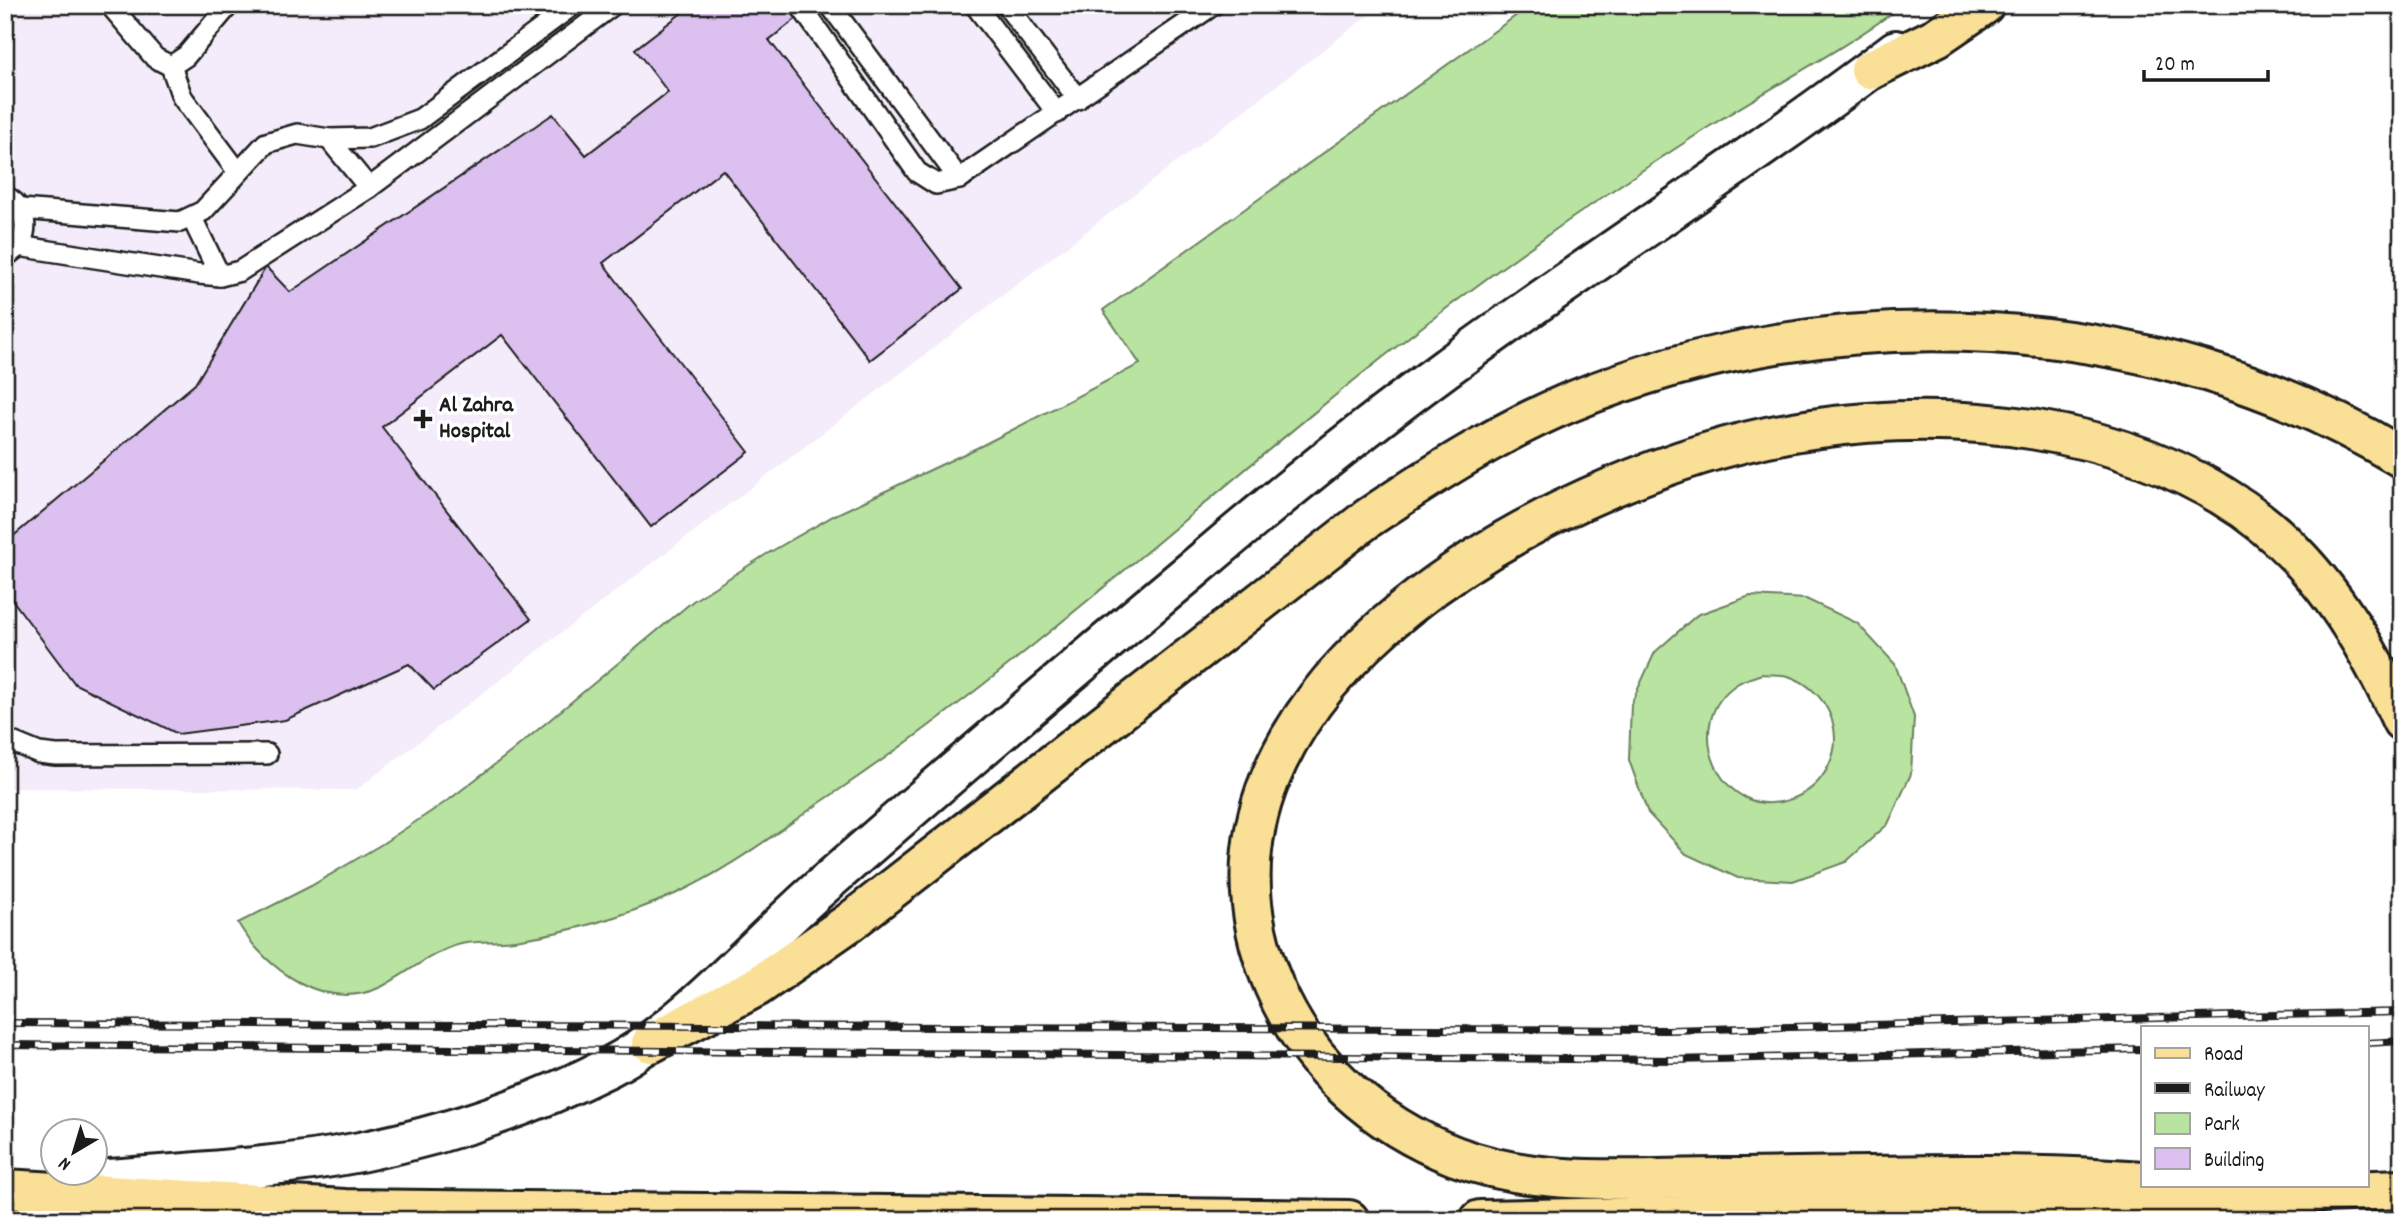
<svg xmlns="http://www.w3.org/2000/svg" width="2407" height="1225" viewBox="0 0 2407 1225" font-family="Dekko,sans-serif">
	<rect width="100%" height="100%" fill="#fff"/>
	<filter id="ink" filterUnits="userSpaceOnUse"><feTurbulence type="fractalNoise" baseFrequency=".0143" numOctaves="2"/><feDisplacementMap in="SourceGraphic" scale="14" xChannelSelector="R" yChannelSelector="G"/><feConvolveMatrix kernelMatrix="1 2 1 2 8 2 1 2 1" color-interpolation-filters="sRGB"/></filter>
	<g filter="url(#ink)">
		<path fill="#f4ecfa" d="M5 5H1382L356 790 5 788Z"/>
		<g fill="#b8e3a1" stroke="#6a805e" stroke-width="2" fill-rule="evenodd">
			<path d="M1531 5H1903C1842 51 1772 86 1707 128 1617 186 1528 247 1443 311 1236 467 1050 647 836 792 783 827 733 868 675 894 625 916 574 931 521 939 501 943 480 940 461 944 433 951 406 974 381 987 325 1013 265 969 238 923L311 886 382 844 450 799 511 752 693 601 765 555 835 515 983 445 1140 364 1103 310Z"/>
			<path d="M1750 596 1806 599 1857 623 1895 664 1914 717 1911 774 1888 824 1846 862 1793 881 1738 878 1686 854 1648 813 1629 760 1631 704 1655 652 1697 615ZM1762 674C1770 675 1781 674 1788 676 1825 688 1846 730 1829 765 1821 782 1809 793 1791 799 1722 825 1677 723 1737 684 1744 679 1754 677 1762 674Z"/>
		</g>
		<path fill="#dcc1f0" stroke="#1c1c1c" stroke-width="2" d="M692 5H787L797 18 769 40 962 289 870 360 723 170 603 263 749 452 651 527 502 335 382 427 531 619 434 690 409 664 285 720 178 734 75 684 5 590V543L195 384 266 267 290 292 553 114 586 155 668 92 635 49Z"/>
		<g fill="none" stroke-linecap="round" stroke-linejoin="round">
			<defs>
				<g id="service">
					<path d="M110 5 155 58 171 66 186 56 229 5"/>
					<path d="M800 5 917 172 936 184 959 179 1213 5"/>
					<path d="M830 5 959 179"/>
					<path d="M975 5 1057 113"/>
					<path d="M1006 5 1078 99"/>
					<path d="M171 66 182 97 238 172"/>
					<path d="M329 139 369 188"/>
					<path d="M5 196C31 209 32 243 5 256"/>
					<path d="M21 209 180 222 203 211 266 143 297 134 329 139 370 138 420 119 573 5"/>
					<path d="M192 218 220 276"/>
					<path d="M18 246 199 274 220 276 240 271 369 188 613 5"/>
					<path d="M5 739 39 753 56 755 267 754"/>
				</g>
				<path id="secondary" d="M75 1182C169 1173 267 1170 360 1152 446 1135 531 1106 609 1067 683 1029 755 945 819 889 943 780 1069 673 1196 567 1277 498 1360 431 1446 368 1594 259 1750 161 1896 50"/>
				<g id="primary">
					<path d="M1870 70 1937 37 1984 5"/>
					<path d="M651 1043 758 986 850 922 1368 518C1432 475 1497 433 1568 403 1833 293 2155 308 2402 458"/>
				</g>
				<g id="motorway">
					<path d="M2143 1181C2003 1170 1861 1177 1721 1178 1633 1178 1539 1188 1455 1156 1375 1125 1308 1066 1274 986 1146 687 1574 463 1812 429 1954 408 2121 425 2243 509 2317 561 2365 639 2402 721"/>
					<path d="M5 1189 345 1209 1349 1220"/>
					<path d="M1480 1220 1731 1215 2402 1189"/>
				</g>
			</defs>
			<use href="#service" stroke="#1c1c1c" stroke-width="24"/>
			<use href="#secondary" stroke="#1c1c1c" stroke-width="44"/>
			<use href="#primary" stroke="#1c1c1c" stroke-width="44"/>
			<use href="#motorway" stroke="#1c1c1c" stroke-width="44"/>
			<use href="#service" stroke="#fff" stroke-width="19"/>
			<use href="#secondary" stroke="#fff" stroke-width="38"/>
			<use href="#primary" stroke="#fadf96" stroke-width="38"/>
			<use href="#motorway" stroke="#fadf96" stroke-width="38"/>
			<defs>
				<g id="rail">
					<path d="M5 1023 1668 1030 2402 1012"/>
					<path d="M2367 1043 2402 1041"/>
					<path d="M5 1045 1673 1060 2143 1049"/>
				</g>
			</defs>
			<use href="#rail" stroke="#1c1c1c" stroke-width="8"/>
			<use href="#rail" stroke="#fff" stroke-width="5" stroke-dasharray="16" stroke-linecap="butt"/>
		</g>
	</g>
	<path fill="#1c1c1c" stroke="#fff" stroke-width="2.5" d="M419.5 408.5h7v7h7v7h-7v7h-7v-7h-7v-7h7z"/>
	<g text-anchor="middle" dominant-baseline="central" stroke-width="7" stroke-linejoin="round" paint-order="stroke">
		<g font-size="23" font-weight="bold" fill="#1c1c1c" stroke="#fff" text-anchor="start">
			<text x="439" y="406">Al Zahra<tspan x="439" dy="26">Hospital</tspan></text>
		</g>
	</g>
	<rect width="2407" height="1225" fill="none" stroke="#fff" stroke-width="28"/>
	<rect x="14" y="14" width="2379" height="1197" fill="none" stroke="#1c1c1c" stroke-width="2.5" filter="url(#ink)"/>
	<rect x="2141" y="1026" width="228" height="161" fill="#ffffff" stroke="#a4a4a4" stroke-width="2"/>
	<rect x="2155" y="1048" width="35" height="10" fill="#fadf96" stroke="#a4a4a4" stroke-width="2"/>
	<text x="2204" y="1060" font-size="21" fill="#1c1c1c">Road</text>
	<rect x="2155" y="1083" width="35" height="10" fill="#1c1c1c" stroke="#a4a4a4" stroke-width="2"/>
	<text x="2204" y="1096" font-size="21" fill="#1c1c1c">Railway</text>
	<rect x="2155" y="1113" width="35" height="21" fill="#b8e3a1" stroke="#a4a4a4" stroke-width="2"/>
	<text x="2204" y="1130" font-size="21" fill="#1c1c1c">Park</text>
	<rect x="2155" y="1148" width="35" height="21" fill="#dcc1f0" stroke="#a4a4a4" stroke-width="2"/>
	<text x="2204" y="1166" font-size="21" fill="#1c1c1c">Building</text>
	<g transform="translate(74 1152) rotate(218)"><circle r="33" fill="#ffffff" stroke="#a4a4a4" stroke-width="2"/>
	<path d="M0-5L12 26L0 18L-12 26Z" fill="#1c1c1c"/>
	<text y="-10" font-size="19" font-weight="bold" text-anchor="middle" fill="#1c1c1c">N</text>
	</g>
	<path d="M2144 70v10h124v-10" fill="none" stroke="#1c1c1c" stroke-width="3.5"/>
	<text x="2155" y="70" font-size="21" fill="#1c1c1c" stroke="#ffffff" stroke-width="5" paint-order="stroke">20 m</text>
</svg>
